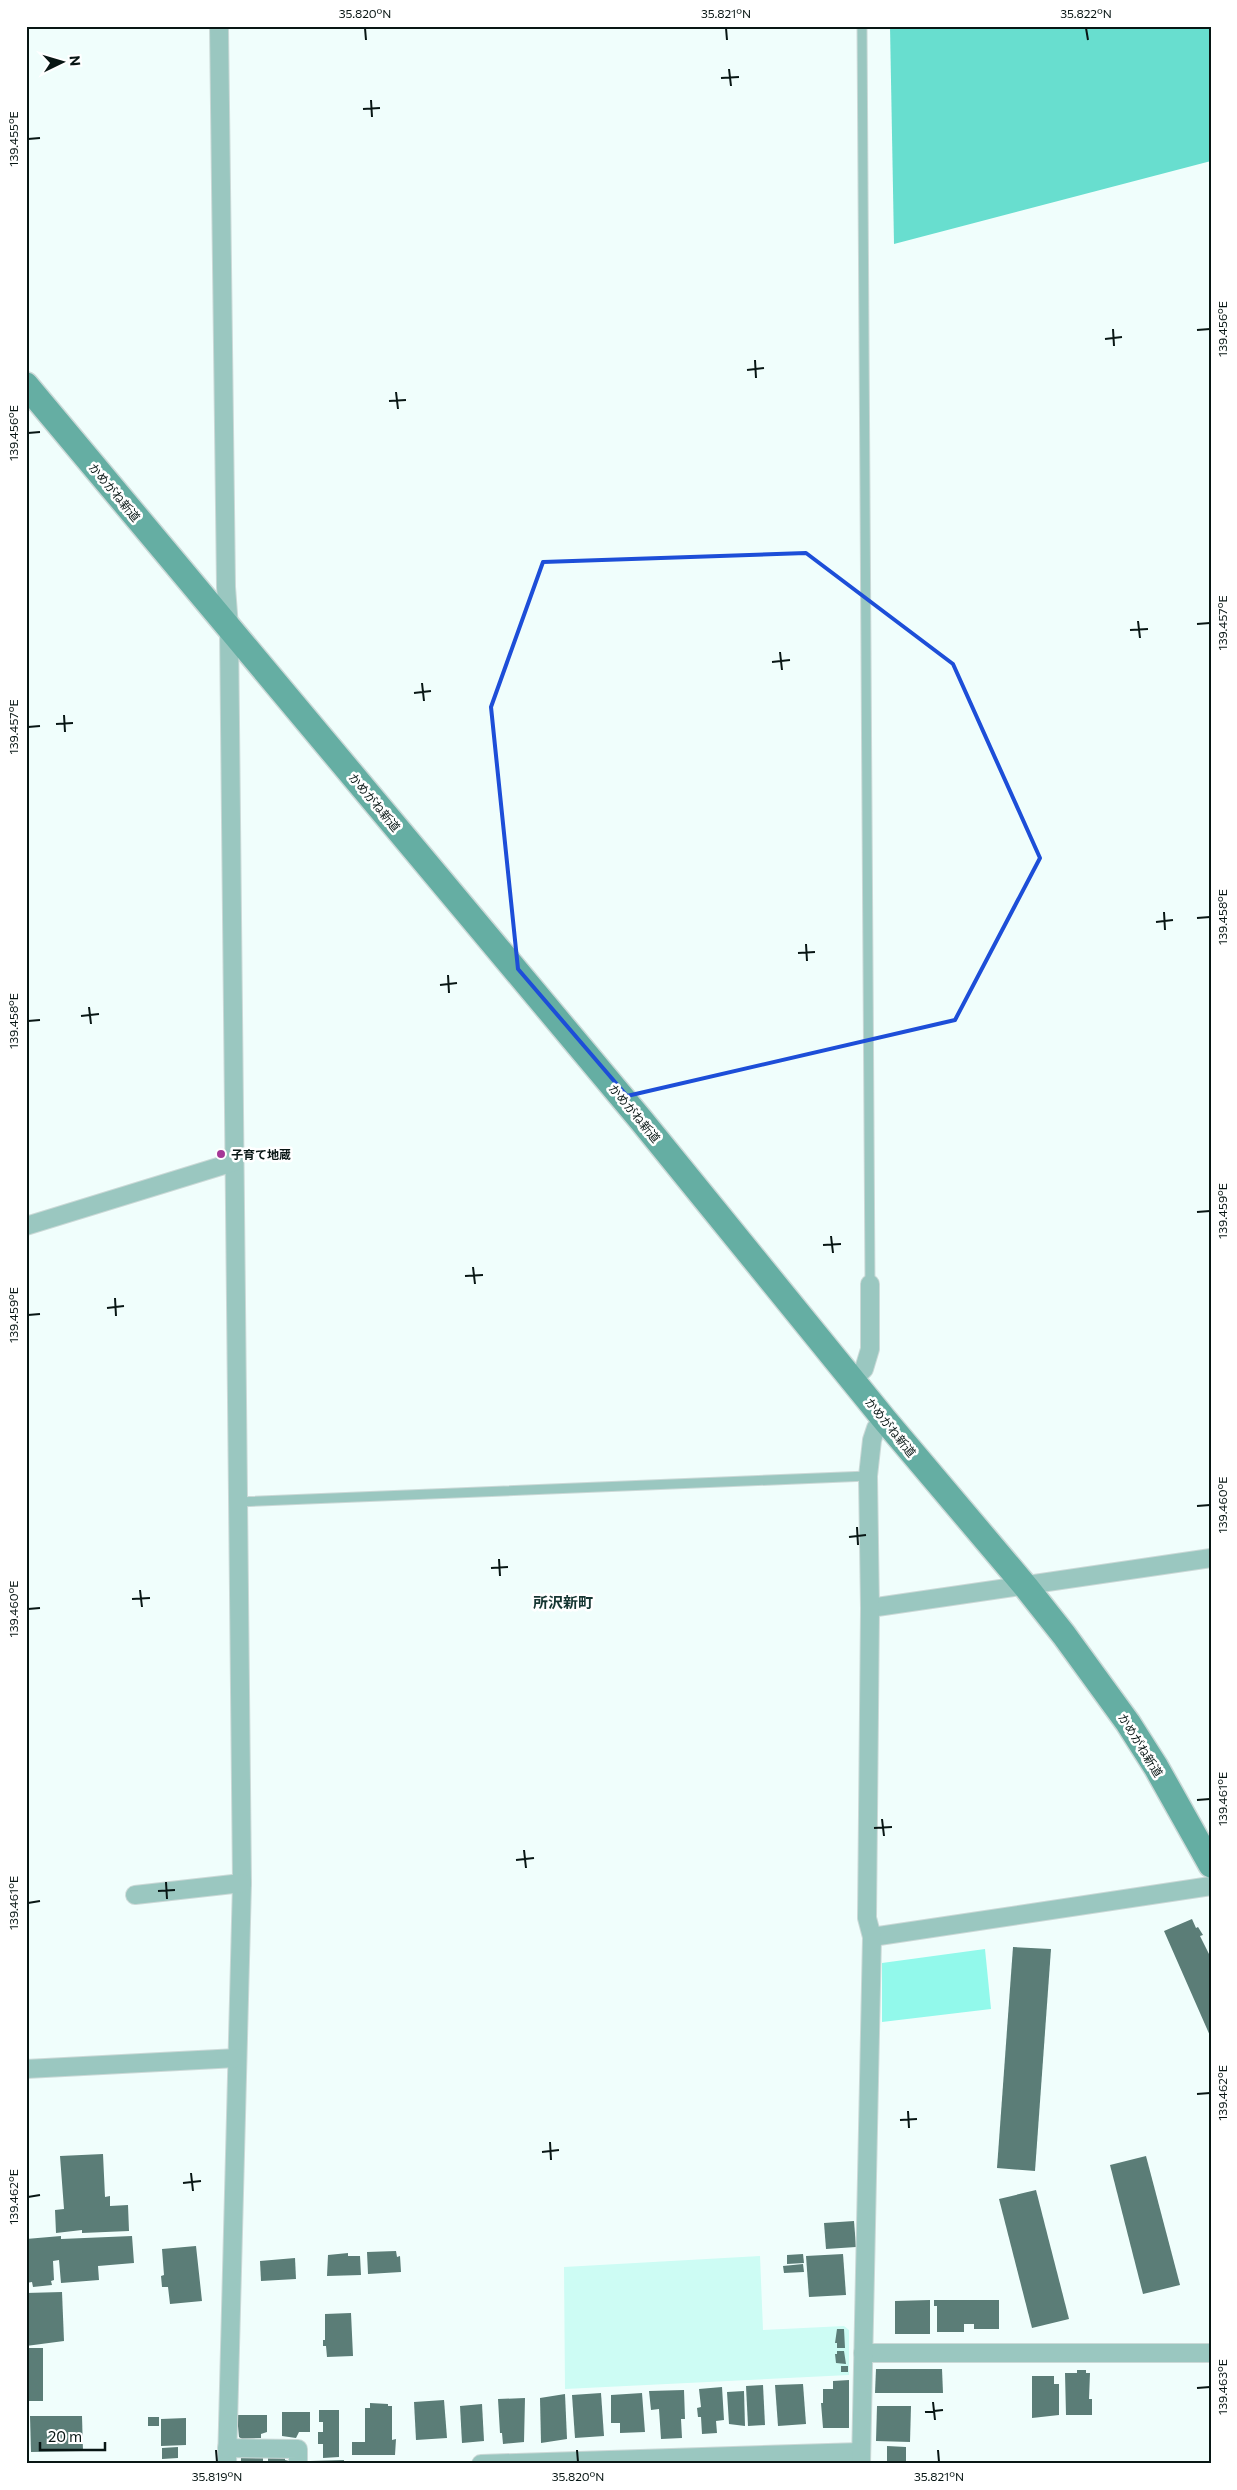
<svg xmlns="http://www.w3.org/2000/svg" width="1237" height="2490" viewBox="0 0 1237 2490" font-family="Commissioner,'Noto Sans JP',sans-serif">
	<rect width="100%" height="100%" fill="#f0fefc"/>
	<path fill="#cdfcf4" d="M760 2256 763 2330 844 2326 849 2330V2375L565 2389 564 2267Z"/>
	<path fill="#92f9eb" d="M985 1949 991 2009 882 2022V1963Z"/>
	<path fill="#68decf" d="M890 26H1211V161L894 244Z"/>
	<g fill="#5b7d77">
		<path d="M1192 1919 1196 1928 1198 1927 1203 1935 1200 1936 1211 1958V2038L1164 1931Z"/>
		<path d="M1013 1947 1051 1949 1035 2171 997 2168Z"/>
		<path d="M103 2154 105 2197 110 2196V2206L128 2205 129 2231 82 2233V2230L56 2233 55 2210 64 2209 60 2156Z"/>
		<path d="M1146 2156 1180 2285 1143 2294 1110 2165Z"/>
		<path d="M1036 2190 1069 2319 1032 2328 999 2199Z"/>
		<path d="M854 2221 856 2247 826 2249 824 2223Z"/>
		<path d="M61 2236V2239L132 2236 134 2263 98 2266 99 2280 61 2283 59 2260 53 2261 54 2280 51 2281 52 2285 33 2287 32 2282 26 2283V2239Z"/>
		<path d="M196 2246 202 2301 170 2304 168 2287H162L161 2276 164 2275 162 2249Z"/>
		<path d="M396 2251 397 2257 400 2256 401 2272 368 2274 367 2252Z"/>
		<path d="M348 2253V2256H360L361 2275 327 2276 328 2255Z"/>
		<path d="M803 2254 804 2263 787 2264V2255Z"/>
		<path d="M843 2254 846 2295 809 2297 806 2256Z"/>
		<path d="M295 2258 296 2279 261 2281 260 2261Z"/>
		<path d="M803 2264 804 2272 784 2273 783 2266Z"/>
		<path d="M62 2292 64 2341 26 2346V2293Z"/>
		<path d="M930 2300V2334H895V2301Z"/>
		<path d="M934 2300H999V2329H974V2324H964V2332H937V2306H934Z"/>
		<path d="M351 2313 353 2356 327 2357 326 2346H323V2340H325V2314Z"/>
		<path d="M837 2329H844L845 2348H837V2343H835Z"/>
		<rect x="26" y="2348" width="17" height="53"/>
		<path d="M837 2351H844L846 2364 836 2363 835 2354H837Z"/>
		<rect x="841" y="2366" width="7" height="6"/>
		<path d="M876 2369H942L943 2393H875Z"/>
		<path d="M1077 2370H1086V2373H1090L1089 2399H1092V2415H1066L1065 2373H1077Z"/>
		<path d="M1032 2376H1054V2384H1059V2415L1032 2418Z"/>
		<path d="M849 2380V2428H823L821 2403H823V2389H833V2381Z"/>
		<path d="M803 2384 806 2424 778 2426 775 2385Z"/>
		<path d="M763 2385 765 2425 748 2426 746 2386Z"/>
		<path d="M722 2387 724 2420 716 2421 717 2433 702 2434 701 2417H698L697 2408 701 2407 699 2389Z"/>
		<path d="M684 2390 685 2419H681L682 2438 661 2439 659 2409 651 2410 649 2391Z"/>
		<path d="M744 2391 745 2426 729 2424 727 2392Z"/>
		<path d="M601 2393 604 2436 575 2438 572 2395Z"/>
		<path d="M642 2393 645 2432 620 2433V2423H611V2395Z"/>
		<path d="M565 2394 567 2439 541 2443 540 2398Z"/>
		<path d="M525 2398 524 2442 503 2444 502 2433H500L498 2399Z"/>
		<path d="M444 2400 447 2438 416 2440 414 2402Z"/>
		<path d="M370 2403 388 2404V2406H392V2440L396 2439 395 2455H352V2442H365V2408H370Z"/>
		<path d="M482 2404 484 2441 462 2443 460 2406Z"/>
		<path d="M877 2406H911L910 2442 876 2441Z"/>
		<path d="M319 2410H339V2457L323 2458V2444H318V2432H323V2422H319Z"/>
		<path d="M282 2412H310V2432H299L296 2438 282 2436Z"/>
		<path d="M237 2415H267V2432L261 2434V2438L242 2439 239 2437Z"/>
		<path d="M30 2416H82L83 2451 31 2452Z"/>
		<rect x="148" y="2417" width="11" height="9"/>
		<path d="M186 2418V2445L161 2446V2419Z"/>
		<path d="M887 2446 906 2447V2464H887Z"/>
		<path d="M178 2447V2458L162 2459V2448Z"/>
		<rect x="241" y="2455" width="22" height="9"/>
		<path d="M268 2456H285V2460L289 2461V2464H268Z"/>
		<path d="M344 2460V2464H310V2461Z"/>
	</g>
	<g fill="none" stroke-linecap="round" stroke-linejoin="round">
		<defs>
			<g id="lane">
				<path d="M862 26 870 1284"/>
				<path d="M238 1502 868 1476"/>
			</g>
			<g id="street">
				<path d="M219 26 226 587 229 627 242 1883 227 2464"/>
				<path d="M26 1226 234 1162"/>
				<path d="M853 1380 864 1369 870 1349V1284"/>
				<path d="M870 1608 1211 1558"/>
				<path d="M135 1895 242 1883"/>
				<path d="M872 1937 1211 1886"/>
				<path d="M26 2069 237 2058"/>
				<path d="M863 2353H1211"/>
				<path d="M227 2448 298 2449V2464"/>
				<path d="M481 2464 861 2452"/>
				<path d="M861 2464 872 1937 867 1918 870 1608 868 1476 872 1440 876 1428 884 1419"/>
			</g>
			<path id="secondary" d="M26 385 641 1120 884 1419 1026 1587 1064 1635 1128 1723 1156 1767 1211 1865"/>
		</defs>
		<use href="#lane" stroke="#cbd9d7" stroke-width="11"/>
		<use href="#street" stroke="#cbd9d7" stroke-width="20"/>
		<use href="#secondary" stroke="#cbd9d7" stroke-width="28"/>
		<use href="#lane" stroke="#9ac7c0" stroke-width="9"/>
		<use href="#street" stroke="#9ac7c0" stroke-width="18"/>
		<use href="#secondary" stroke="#65aea3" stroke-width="25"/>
	</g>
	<path fill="none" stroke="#1d4ed8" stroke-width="4" stroke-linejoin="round" d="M806 553 953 664 1040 858 955 1020 627 1096 518 969 491 707 543 562Z"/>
	<path fill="none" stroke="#081614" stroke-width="2" d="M365 28 366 40M726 28 727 40M1086 28 1088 40M729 69 731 86M721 78 739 77M371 100 372 117M363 109 380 108M28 139 40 138M1113 329 1114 346M1197 330 1210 329M1105 339 1122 337M755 360 756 378M747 370 764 368M396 392 398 409M389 401 406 400M28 433 40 432M1138 621 1140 638M1197 624 1210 623M1130 630 1148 629M780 652 782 670M772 662 790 660M422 683 424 701M414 693 431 691M64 715 65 732M56 724 73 723M28 727 40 726M1164 912 1165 930M1197 918 1210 917M1156 922 1173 920M806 944 807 961M798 953 815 952M448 975 449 993M440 985 457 983M89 1007 91 1024M81 1016 99 1014M28 1021 40 1020M1197 1212 1210 1211M831 1236 833 1253M823 1245 841 1244M473 1267 475 1284M465 1276 483 1275M115 1298 116 1316M107 1308 124 1306M28 1315 40 1314M1197 1506 1210 1505M857 1527 858 1545M849 1537 866 1535M499 1559 500 1576M491 1568 508 1567M140 1590 142 1607M132 1599 150 1598M28 1609 40 1608M1197 1800 1210 1799M882 1819 884 1836M874 1828 892 1827M524 1850 526 1868M516 1860 534 1858M166 1882 167 1899M158 1891 175 1890M28 1903 40 1901M1197 2094 1210 2093M908 2111 909 2128M900 2120 917 2119M550 2142 551 2160M542 2152 559 2150M191 2173 193 2191M183 2183 201 2181M28 2197 40 2195M1197 2388 1210 2387M933 2402 935 2420M925 2412 943 2410M216 2450 217 2462M577 2450 578 2462M938 2450 939 2462"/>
	<circle fill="#a53796" stroke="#fff" stroke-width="2" cx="221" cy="1154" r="5"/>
	<g text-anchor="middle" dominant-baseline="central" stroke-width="5" stroke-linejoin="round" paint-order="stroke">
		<g font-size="12" fill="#081614" stroke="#fff">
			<text transform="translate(115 492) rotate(50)">かめがね新道</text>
			<text transform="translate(375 802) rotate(50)">かめがね新道</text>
			<text transform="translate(635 1113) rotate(50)">かめがね新道</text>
			<text transform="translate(891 1427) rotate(51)">かめがね新道</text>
			<text transform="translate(1141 1745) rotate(58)">かめがね新道</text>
		</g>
		<g font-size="12" font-weight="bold" fill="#081614" stroke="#fff" text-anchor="start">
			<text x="231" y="1154">子育て地蔵</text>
		</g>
		<g font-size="15" font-weight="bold" fill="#153531" stroke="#fff">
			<text x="563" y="1602">所沢新町</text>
		</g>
	</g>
	<rect width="1237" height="2490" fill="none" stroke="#ffffff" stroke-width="55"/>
	<g transform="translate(62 62) rotate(85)" stroke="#ffffff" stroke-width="4" paint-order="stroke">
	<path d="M0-4L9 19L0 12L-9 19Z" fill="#081614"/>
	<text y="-8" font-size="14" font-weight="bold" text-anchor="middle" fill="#081614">N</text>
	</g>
	<path d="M40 2442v8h65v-8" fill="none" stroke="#081614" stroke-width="2.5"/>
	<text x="48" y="2442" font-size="15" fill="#081614" stroke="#ffffff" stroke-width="4" paint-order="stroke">20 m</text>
	<rect x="28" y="28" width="1182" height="2434" fill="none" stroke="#081614" stroke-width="2"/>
	<g font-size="12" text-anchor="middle" fill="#081614">
		<text x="365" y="18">35.820°N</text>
		<text x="726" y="18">35.821°N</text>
		<text x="1086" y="18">35.822°N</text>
		<text transform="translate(14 139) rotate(-90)" y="4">139.455°E</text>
		<text transform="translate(1223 329) rotate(-90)" y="4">139.456°E</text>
		<text transform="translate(14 433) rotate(-90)" y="4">139.456°E</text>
		<text transform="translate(1223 623) rotate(-90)" y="4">139.457°E</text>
		<text transform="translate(14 727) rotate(-90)" y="4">139.457°E</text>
		<text transform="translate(1223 917) rotate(-90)" y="4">139.458°E</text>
		<text transform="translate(14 1021) rotate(-90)" y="4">139.458°E</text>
		<text transform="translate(1223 1211) rotate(-90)" y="4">139.459°E</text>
		<text transform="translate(14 1315) rotate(-90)" y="4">139.459°E</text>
		<text transform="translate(1223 1505) rotate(-90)" y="4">139.460°E</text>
		<text transform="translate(14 1609) rotate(-90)" y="4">139.460°E</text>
		<text transform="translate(1223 1799) rotate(-90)" y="4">139.461°E</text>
		<text transform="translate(14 1903) rotate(-90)" y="4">139.461°E</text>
		<text transform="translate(1223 2093) rotate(-90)" y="4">139.462°E</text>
		<text transform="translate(14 2197) rotate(-90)" y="4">139.462°E</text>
		<text transform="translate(1223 2387) rotate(-90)" y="4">139.463°E</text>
		<text x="217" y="2481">35.819°N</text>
		<text x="578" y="2481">35.820°N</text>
		<text x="939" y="2481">35.821°N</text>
	</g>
</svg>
